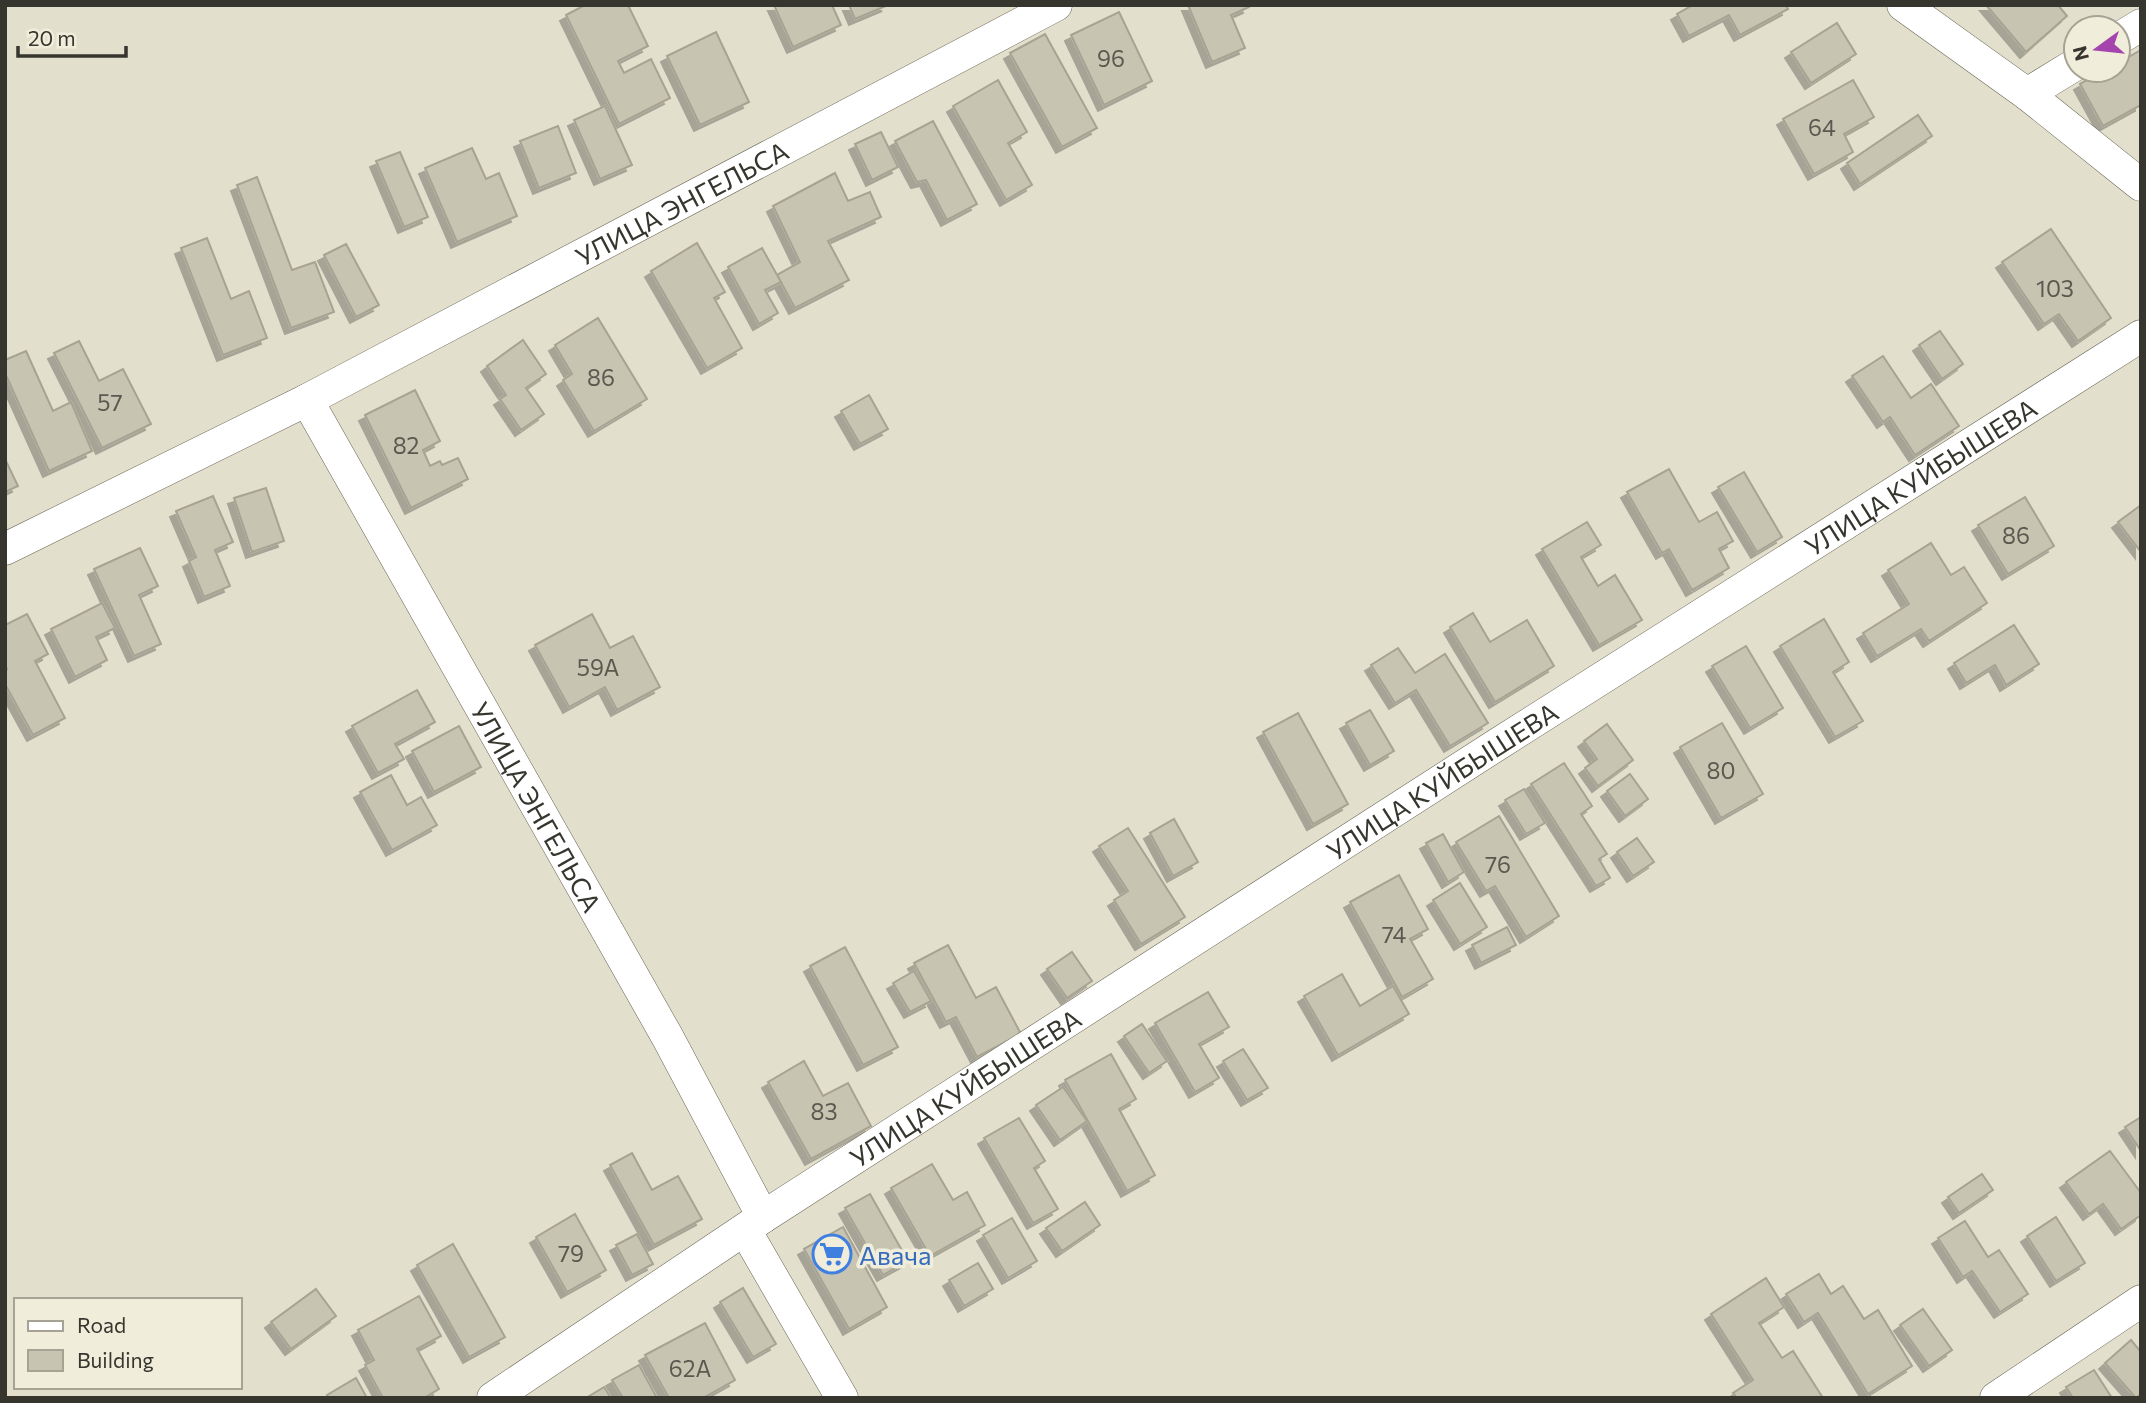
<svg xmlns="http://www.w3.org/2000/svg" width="2146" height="1403" viewBox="0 0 2146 1403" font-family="Commissioner,sans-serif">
	<defs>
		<filter id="shadow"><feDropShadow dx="-6" dy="6" stdDeviation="0" flood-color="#0004"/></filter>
	</defs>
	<rect width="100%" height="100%" fill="#e3dfcd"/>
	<g fill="#c7c4b2" stroke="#a7a392" stroke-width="2" filter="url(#shadow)">
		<path d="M585 5H628L648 46 618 61 624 73 651 59 670 98 619 124 566 15Z"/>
		<path d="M774 5H832L841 25 793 47Z"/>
		<path d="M849 5H888L855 19Z"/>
		<path d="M1188 5H1248L1249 7 1231 15 1245 48 1212 62Z"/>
		<path d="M1693 5H1786L1788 9 1740 35 1729 15 1689 36 1677 14Z"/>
		<path d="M1986 5H2058L2067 16 2026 52Z"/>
		<path d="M1119 12 1152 81 1104 105 1071 35Z"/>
		<path d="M1837 23 1856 54 1811 83 1791 52Z"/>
		<path d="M716 32 749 102 700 125 667 56Z"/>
		<path d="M1045 34 1097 128 1062 147 1010 53Z"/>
		<path d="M2141 50V105L2103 126 2080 84 2105 70H2118V63Z"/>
		<path d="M998 80 1027 132 1008 143 1032 185 1006 200 953 106Z"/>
		<path d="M1853 80 1874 117 1844 134 1853 152 1814 174 1783 119Z"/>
		<path d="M605 106 632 165 600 179 574 120Z"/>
		<path d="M1918 115 1932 136 1860 184 1847 163Z"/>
		<path d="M933 121 977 204 947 220 926 180 917 182 895 141Z"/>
		<path d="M558 126 576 173 539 188 520 141Z"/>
		<path d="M881 132 898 167 872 180 855 144Z"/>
		<path d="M472 148 486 179 499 173 517 216 457 242 425 168Z"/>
		<path d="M400 152 428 217 404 227 376 161Z"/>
		<path d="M835 173 848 201 870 192 881 217 828 241 849 280 795 308 777 275 800 262 773 206Z"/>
		<path d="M257 177 292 270 315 262 334 312 291 328 237 185Z"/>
		<path d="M2051 229 2111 318 2078 341 2059 314 2044 324 2002 262Z"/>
		<path d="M207 238 231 299 249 291 267 338 223 355 181 248Z"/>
		<path d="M697 243 725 292 714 298 742 348 707 368 651 271Z"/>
		<path d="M346 244 379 305 356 317 324 255Z"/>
		<path d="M762 248 781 282 765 290 778 313 759 324 728 267Z"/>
		<path d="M598 318 647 399 594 431 563 380 572 374 555 345Z"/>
		<path d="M1940 331 1963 364 1942 379 1919 345Z"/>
		<path d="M523 340 546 374 526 388 544 414 521 430 500 399 506 395 487 366Z"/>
		<path d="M79 341 99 381 123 369 151 424 102 448 54 353Z"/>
		<path d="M26 351 53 411 71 402 92 451 49 471 5 373V360Z"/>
		<path d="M1883 356 1911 398 1931 384 1959 426 1915 455 1890 417 1883 422 1852 376Z"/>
		<path d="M415 390 440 441 423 450 430 466 440 461 442 465 458 458 468 479 411 508 365 415Z"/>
		<path d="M869 395 888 429 860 444 841 411Z"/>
		<path d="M5 459 18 486 5 492Z"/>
		<path d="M1669 469 1699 522 1717 512 1733 541 1719 549 1729 568 1692 590 1669 549 1662 553 1627 492Z"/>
		<path d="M1744 472 1782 537 1757 552 1718 487Z"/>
		<path d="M266 488 284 541 252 552 234 498Z"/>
		<path d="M213 496 233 542 215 550 230 586 204 597 189 561 196 557 176 511Z"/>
		<path d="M2025 497 2054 546 2008 574 1978 525Z"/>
		<path d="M2141 505V552L2118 522Z"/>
		<path d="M1587 522 1601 545 1581 557 1598 586 1615 575 1642 620 1599 645 1542 549Z"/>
		<path d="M1931 543 1951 575 1964 567 1987 603 1929 641 1921 629 1877 656 1863 633 1909 604 1888 570Z"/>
		<path d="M140 548 158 586 139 595 161 644 134 656 94 569Z"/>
		<path d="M102 603 115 628 96 637 107 660 75 677 51 629Z"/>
		<path d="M1473 613 1490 642 1527 620 1554 666 1495 702 1450 627Z"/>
		<path d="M27 614 48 654 35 661 65 718 33 735 5 684V670L7 669 5 665V625Z"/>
		<path d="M592 614 610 648 633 636 660 687 617 710 605 687 569 707 535 645Z"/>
		<path d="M1824 619 1849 662 1833 672 1863 721 1835 737 1780 646Z"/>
		<path d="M2014 625 2039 664 2006 685 1995 665 1966 683 1954 663Z"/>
		<path d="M1746 646 1783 708 1750 728 1712 666Z"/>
		<path d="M1398 648 1415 673 1445 654 1488 723 1450 746 1416 690 1395 703 1371 665Z"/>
		<path d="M417 690 435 722 395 744 404 759 378 773 352 726Z"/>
		<path d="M1370 710 1394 751 1370 765 1346 723Z"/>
		<path d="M1298 713 1348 804 1313 824 1263 732Z"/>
		<path d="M1722 723 1763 794 1721 818 1680 747Z"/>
		<path d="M1607 724 1633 760 1598 786 1585 768 1597 759 1584 741Z"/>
		<path d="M459 726 481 767 434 792 412 751Z"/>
		<path d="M1564 763 1592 806 1581 814 1607 854 1599 859 1610 878 1596 886 1531 784Z"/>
		<path d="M1630 774 1648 799 1625 816 1607 791Z"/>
		<path d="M391 775 407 805 421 797 437 825 392 850 360 792Z"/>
		<path d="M1524 789 1545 823 1526 834 1505 800Z"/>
		<path d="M1499 816 1559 916 1526 937 1495 886 1486 891 1456 842Z"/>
		<path d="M1174 819 1198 862 1173 876 1150 833Z"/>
		<path d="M1128 828 1185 917 1141 944 1114 900 1128 891 1099 846Z"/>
		<path d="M1443 834 1464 872 1448 882 1426 843Z"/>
		<path d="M1637 838 1654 862 1633 876 1617 852Z"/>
		<path d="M1399 875 1428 929 1410 939 1433 979 1402 997 1350 902Z"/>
		<path d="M1460 883 1487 927 1460 944 1433 900Z"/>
		<path d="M1507 927 1516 945 1481 963 1472 945Z"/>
		<path d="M948 945 976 998 996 987 1021 1034 977 1057 956 1017 946 1022 914 963Z"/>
		<path d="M845 947 898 1047 863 1065 810 966Z"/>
		<path d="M1072 952 1092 981 1067 998 1047 969Z"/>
		<path d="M914 971 931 1001 910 1012 893 983Z"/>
		<path d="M1342 974 1360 1006 1393 986 1409 1014 1338 1055 1304 996Z"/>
		<path d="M1208 992 1229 1027 1199 1044 1219 1078 1195 1092 1155 1023Z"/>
		<path d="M1142 1024 1167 1061 1149 1073 1124 1036Z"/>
		<path d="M1243 1049 1268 1088 1247 1100 1223 1061Z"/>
		<path d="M1111 1054 1136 1099 1119 1109 1155 1175 1127 1191 1065 1080Z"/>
		<path d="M804 1061 823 1096 848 1083 871 1126 811 1159 768 1082Z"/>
		<path d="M1063 1087 1087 1121 1060 1140 1036 1105Z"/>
		<path d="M2141 1117V1151L2125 1127Z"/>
		<path d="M1019 1118 1045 1161 1034 1168 1058 1209 1033 1223 984 1138Z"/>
		<path d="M2110 1151 2141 1193V1215L2121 1229 2103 1204 2089 1214 2066 1182Z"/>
		<path d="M632 1153 652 1190 678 1176 702 1219 654 1245 610 1165Z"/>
		<path d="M932 1164 953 1200 967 1192 985 1225 930 1256 891 1188Z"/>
		<path d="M1982 1174 1993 1190 1959 1213 1948 1197Z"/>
		<path d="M870 1194 908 1261 883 1275 845 1208Z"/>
		<path d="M1085 1202 1100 1225 1062 1251 1046 1228Z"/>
		<path d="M575 1214 606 1270 567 1292 536 1237Z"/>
		<path d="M2056 1217 2085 1263 2056 1281 2027 1236Z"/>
		<path d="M1012 1218 1037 1261 1008 1278 983 1235Z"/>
		<path d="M1965 1221 1988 1257 1999 1250 2028 1294 2000 1312 1972 1271 1963 1277 1938 1238Z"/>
		<path d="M843 1227 887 1307 849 1329 804 1249Z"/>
		<path d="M637 1234 653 1264 632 1275 616 1245Z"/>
		<path d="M453 1244 505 1337 469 1357 417 1265Z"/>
		<path d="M978 1263 993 1289 964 1306 949 1280Z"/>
		<path d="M1819 1274 1831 1294 1843 1286 1864 1319 1878 1310 1912 1366 1868 1394 1818 1313 1804 1322 1786 1294Z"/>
		<path d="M1766 1278 1784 1307 1759 1323 1782 1358 1793 1351 1823 1398H1737L1733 1393 1753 1380 1711 1314Z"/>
		<path d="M743 1288 776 1344 753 1357 720 1302Z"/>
		<path d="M316 1289 336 1316 291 1349 271 1322Z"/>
		<path d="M419 1296 441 1336 417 1349 439 1389 424 1398H383L365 1365 374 1360 358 1330Z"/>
		<path d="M1923 1309 1952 1350 1929 1366 1900 1325Z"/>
		<path d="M705 1323 735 1380 703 1398H669L645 1355Z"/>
		<path d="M2131 1340 2141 1352V1394L2136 1398 2105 1363Z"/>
		<path d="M639 1365 657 1398H623L612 1380Z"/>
		<path d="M2094 1370 2112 1398H2073L2066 1387Z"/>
		<path d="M356 1378 367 1398H329L327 1395Z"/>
		<path d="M604 1387 611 1398H586Z"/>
	</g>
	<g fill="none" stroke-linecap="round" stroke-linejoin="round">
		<defs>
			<g id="street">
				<path d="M1903 5 2027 94 2141 185"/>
				<path d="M2118 39 2141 25"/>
				<path d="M2027 94 2076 64"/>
				<path id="s1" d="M307 400 668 1038 763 1217"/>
				<path id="s2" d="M5 549 307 400 1056 5"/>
				<path d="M745 1230 842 1398"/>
				<path id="s3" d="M493 1398 763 1217 1498 744 2141 336"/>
				<path d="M1996 1398 2141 1301"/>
			</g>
		</defs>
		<use href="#street" stroke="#686555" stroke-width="33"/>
		<use href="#street" stroke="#fff" stroke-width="32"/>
	</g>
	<defs>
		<symbol id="supermarket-ring" viewBox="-11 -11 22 22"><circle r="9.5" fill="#f0edda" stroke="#3f7fe0" stroke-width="1.5"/><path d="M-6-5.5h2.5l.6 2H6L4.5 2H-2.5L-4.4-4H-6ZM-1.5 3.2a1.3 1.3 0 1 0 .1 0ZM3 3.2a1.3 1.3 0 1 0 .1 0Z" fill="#3f7fe0"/></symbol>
	</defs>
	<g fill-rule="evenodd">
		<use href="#supermarket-ring" x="810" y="1232" width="44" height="44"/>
	</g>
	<g text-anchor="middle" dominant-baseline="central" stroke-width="7" stroke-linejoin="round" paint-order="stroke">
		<g font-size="23" fill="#5a594f">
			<text x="1111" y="58">96</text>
			<text x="1822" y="127">64</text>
			<text x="2055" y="288">103</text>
			<text x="601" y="377">86</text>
			<text x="110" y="402">57</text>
			<text x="406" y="445">82</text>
			<text x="2016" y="535">86</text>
			<text x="598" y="667">59А</text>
			<text x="1721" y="770">80</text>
			<text x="1498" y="864">76</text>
			<text x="1394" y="934">74</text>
			<text x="824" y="1111">83</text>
			<text x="571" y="1253">79</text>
			<text x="690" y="1368">62А</text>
		</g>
		<g font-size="26" fill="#36352e" stroke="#f0edda">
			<text stroke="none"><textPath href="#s2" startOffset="760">УЛИЦА ЭНГЕЛЬСА</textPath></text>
			<text stroke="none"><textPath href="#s3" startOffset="1699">УЛИЦА КУЙБЫШЕВА</textPath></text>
			<text stroke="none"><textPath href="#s3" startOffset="1132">УЛИЦА КУЙБЫШЕВА</textPath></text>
			<text stroke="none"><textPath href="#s1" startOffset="467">УЛИЦА ЭНГЕЛЬСА</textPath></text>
			<text stroke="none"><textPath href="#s3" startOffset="565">УЛИЦА КУЙБЫШЕВА</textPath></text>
		</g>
		<g font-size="26" fill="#366cbe" stroke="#f0edda" text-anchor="start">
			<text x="859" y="1254">Авача</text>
		</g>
	</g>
	<rect width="2146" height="1403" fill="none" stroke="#36352e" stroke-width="14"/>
	<rect x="14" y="1298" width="228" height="91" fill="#f0edda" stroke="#a6a395" stroke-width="2"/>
	<rect x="28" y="1321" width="35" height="10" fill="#ffffff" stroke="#a6a395" stroke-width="2"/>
	<text x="77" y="1333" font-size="21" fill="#36352e">Road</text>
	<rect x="28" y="1350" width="35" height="21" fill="#c7c4b2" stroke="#a6a395" stroke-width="2"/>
	<text x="77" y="1368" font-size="21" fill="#36352e">Building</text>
	<g transform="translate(2097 49) rotate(255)"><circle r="33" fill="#f0edda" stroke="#a6a395" stroke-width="2"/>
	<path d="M0-5L12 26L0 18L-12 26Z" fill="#a544ac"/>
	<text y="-10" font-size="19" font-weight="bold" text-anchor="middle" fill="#36352e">N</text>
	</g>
	<path d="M18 46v10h108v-10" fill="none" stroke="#36352e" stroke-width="3.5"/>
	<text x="28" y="46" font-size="21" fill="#36352e" stroke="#f0edda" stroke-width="5" paint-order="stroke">20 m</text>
</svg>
